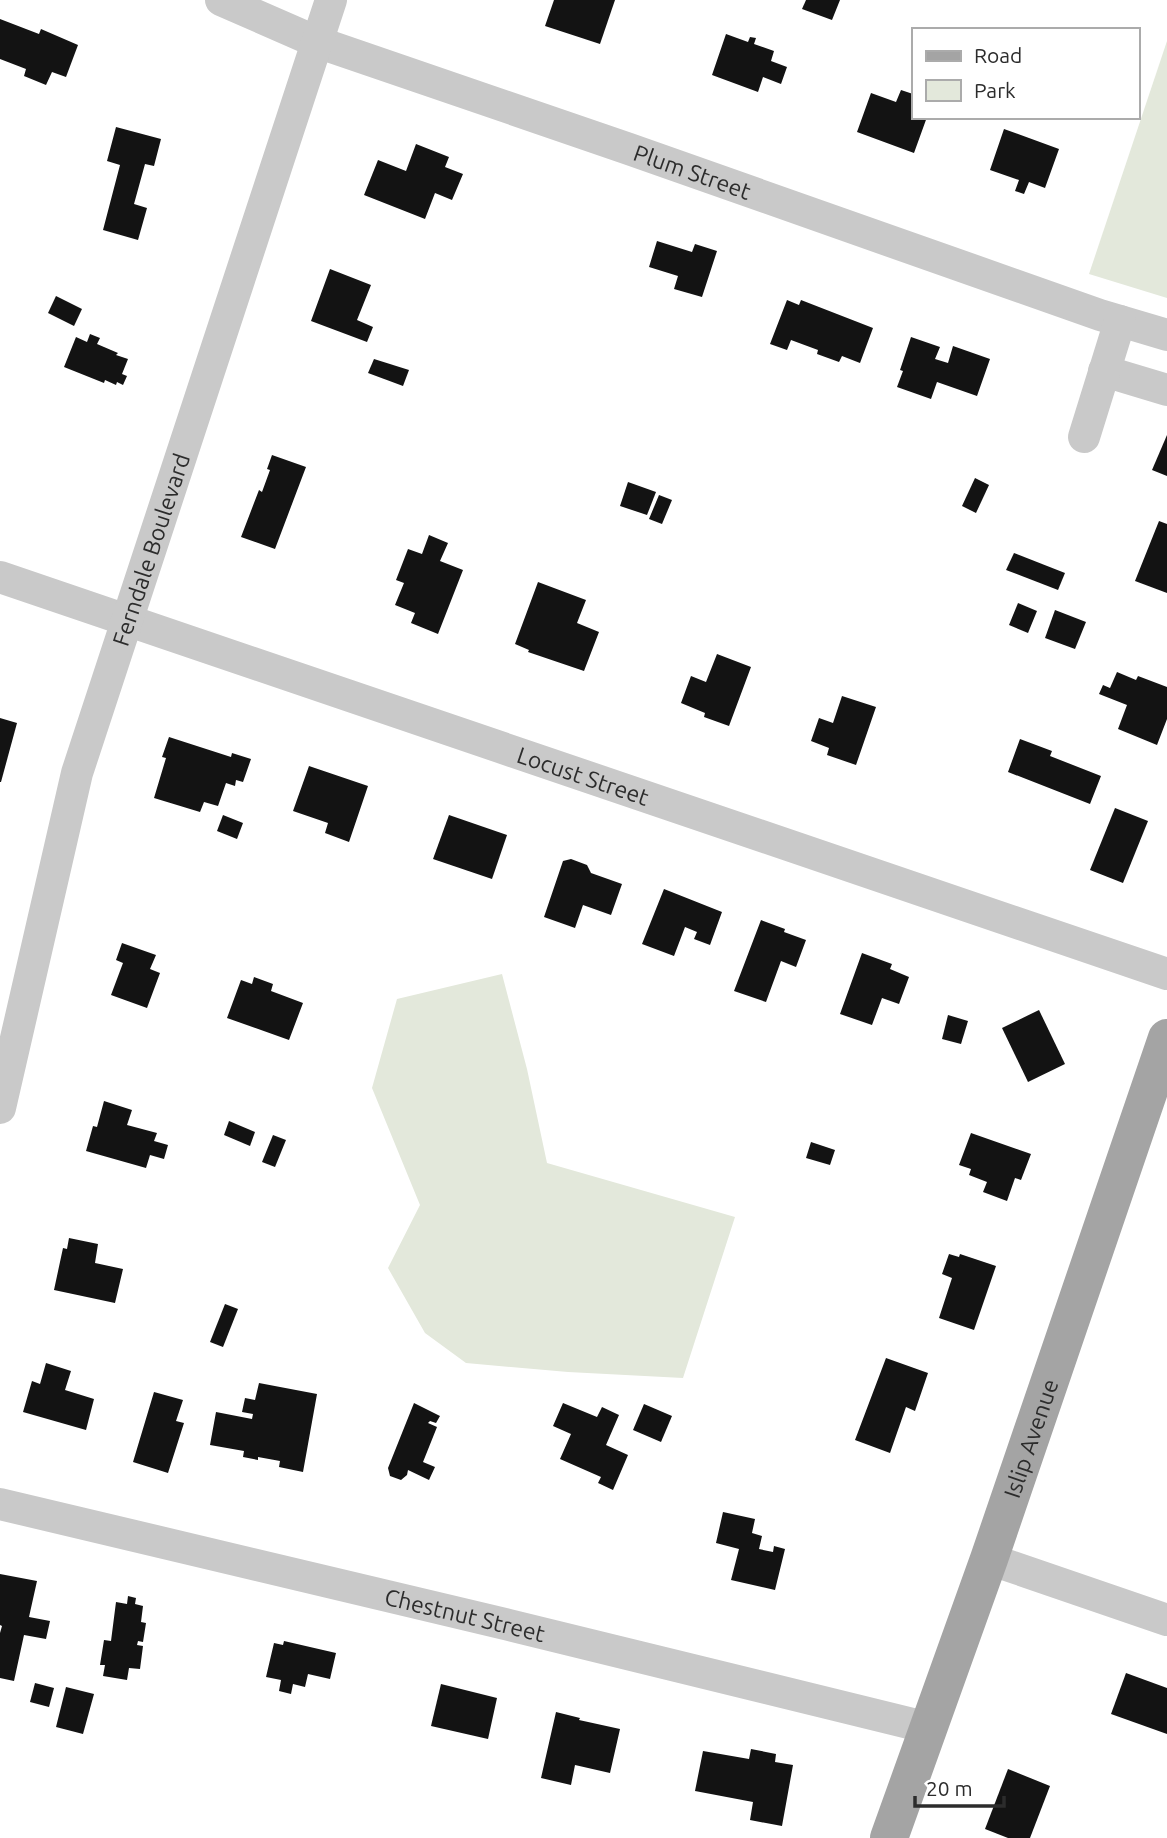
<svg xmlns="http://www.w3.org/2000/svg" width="1167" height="1838" viewBox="0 0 1167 1838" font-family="Ubuntu,sans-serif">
	<rect width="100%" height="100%" fill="#fff"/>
	<g fill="#e3e8db">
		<path d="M1167 41V298L1089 274Z"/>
		<path d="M502 974 527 1069 547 1163 735 1217 683 1378 568 1372 466 1363 425 1333 388 1268 420 1205 372 1088 397 999Z"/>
	</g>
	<g fill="#131313">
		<path d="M554 0H615L600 44 545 26Z"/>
		<path d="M806 0H840L832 20 802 9Z"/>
		<path d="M0 19 39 34 41 29 78 45 66 77 52 72 46 85 24 76 26 69 0 59Z"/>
		<path d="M726 34 748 42 750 37 756 38 754 44 774 51 771 61 787 67 781 84 763 77 758 92 712 75Z"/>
		<path d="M901 90 913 94V117H927L914 153 857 132 871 93 896 102Z"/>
		<path d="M116 127 161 139 154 166 145 164 134 204 147 208 138 240 103 230 120 165 107 161Z"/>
		<path d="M1004 129 1059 149 1045 188 1029 182 1024 194 1015 191 1019 180 990 170Z"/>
		<path d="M416 144 449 157 445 167 463 174 452 200 435 193 425 219 364 195 378 160 406 171Z"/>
		<path d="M657 241 692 252 695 244 717 251 702 297 674 289 678 276 649 267Z"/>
		<path d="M330 269 371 285 357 320 373 327 367 342 311 321Z"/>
		<path d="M56 296 82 309 74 326 48 313Z"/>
		<path d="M787 300 799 305 801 300 873 328 860 363 842 356 839 362 817 354 818 350 791 340 787 350 770 344Z"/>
		<path d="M90 334 100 338 97 344 118 353 116 355 128 359 122 374 127 376 123 385 117 382 116 385 105 380 104 383 64 367 76 337 87 342Z"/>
		<path d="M911 337 940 347 935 359 948 363 953 346 990 359 977 396 937 382 931 399 897 387 903 371 900 370Z"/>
		<path d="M374 359 409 370 403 386 368 373Z"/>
		<path d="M1167 435V476L1152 470Z"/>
		<path d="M272 455 306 467 275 549 241 537 259 490 262 492 270 470 267 469Z"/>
		<path d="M975 478 989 485 976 513 962 506Z"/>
		<path d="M628 482 656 492 647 515 620 506Z"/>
		<path d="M659 495 672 500 662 524 649 519Z"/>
		<path d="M1159 521 1167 524V593L1135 581Z"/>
		<path d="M429 535 448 543 440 561 463 570 438 634 411 623 415 613 395 605 404 583 396 580 408 549 422 554Z"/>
		<path d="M1014 553 1065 573 1058 590 1006 570Z"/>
		<path d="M538 582 586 600 577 623 599 632 584 671 528 652 529 650 515 644Z"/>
		<path d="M1018 603 1037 611 1028 633 1009 625Z"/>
		<path d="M1055 610 1086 622 1075 649 1045 638Z"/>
		<path d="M717 654 751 667 729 726 704 717 705 713 681 703 691 676 706 682Z"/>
		<path d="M1117 672 1136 680 1138 676 1167 687V719L1157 745 1118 729 1127 705 1099 694 1103 685 1110 688Z"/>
		<path d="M842 696 876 707 856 765 827 755 829 748 811 741 819 718 833 723Z"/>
		<path d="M0 718 17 723 1 782H0Z"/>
		<path d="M169 737 231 757 232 753 251 759 243 782 236 780 235 786 226 783 218 806 204 802 200 812 154 798 166 758 162 757Z"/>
		<path d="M1020 739 1052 751 1050 756 1101 776 1090 804 1008 772Z"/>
		<path d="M309 766 368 786 349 842 325 833 328 823 293 811Z"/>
		<path d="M1115 808 1148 821 1123 883 1090 870Z"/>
		<path d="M223 815 243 823 237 839 217 831Z"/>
		<path d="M449 815 507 835 492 879 433 859Z"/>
		<path d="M571 859 587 865 591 873 622 884 611 915 583 905 575 928 544 917 563 861Z"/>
		<path d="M664 889 722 912 710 945 694 939 697 932 685 927 674 956 642 944Z"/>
		<path d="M761 920 785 929 784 932 806 940 796 967 781 961 766 1002 734 991Z"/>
		<path d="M122 943 156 955 150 969 160 973 147 1008 111 995 123 963 116 960Z"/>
		<path d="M862 953 892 964 890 969 909 977 899 1004 882 998 872 1025 840 1014Z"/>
		<path d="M254 977 273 984 271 991 303 1003 289 1040 227 1018 241 980 252 984Z"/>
		<path d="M1039 1010 1065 1064 1028 1082 1002 1028Z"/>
		<path d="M948 1015 968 1021 961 1044 942 1039Z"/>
		<path d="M104 1101 132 1110 127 1125 157 1133 154 1141 168 1145 164 1159 150 1155 146 1168 86 1151 93 1126 97 1127Z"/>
		<path d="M229 1121 255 1132 250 1146 224 1135Z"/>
		<path d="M971 1133 1031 1154 1021 1180 1015 1178 1007 1201 983 1192 987 1182 969 1175 971 1169 959 1165Z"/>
		<path d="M273 1135 286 1140 275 1167 262 1162Z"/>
		<path d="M811 1142 835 1150 830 1165 806 1158Z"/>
		<path d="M69 1238 98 1244 95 1263 123 1269 115 1303 54 1290 63 1248 67 1249Z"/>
		<path d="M949 1254 959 1257 960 1254 996 1266 974 1330 939 1318 952 1278 942 1274Z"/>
		<path d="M225 1304 238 1309 223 1347 210 1342Z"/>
		<path d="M886 1358 928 1373 915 1411 906 1407 890 1453 855 1440Z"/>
		<path d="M46 1363 71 1371 65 1390 94 1399 86 1430 23 1412 32 1381 40 1384Z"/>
		<path d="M259 1383 317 1394 303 1472 279 1467 280 1461 258 1457V1460L243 1457 244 1451 210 1445 216 1412 252 1419 253 1414 242 1412 245 1398 255 1400Z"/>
		<path d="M154 1392 183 1400 176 1421 184 1423 168 1473 133 1462Z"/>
		<path d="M414 1403 440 1416 436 1423 430 1421 428 1423 437 1427 423 1462 435 1467 429 1480 408 1470 407 1475 401 1480 390 1476 388 1468Z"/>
		<path d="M563 1403 597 1417 602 1407 619 1415 606 1445 628 1455 613 1490 598 1483 601 1477 560 1459 571 1434 553 1426Z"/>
		<path d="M644 1404 672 1416 661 1442 633 1430Z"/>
		<path d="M723 1512 755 1519 752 1533 762 1536 759 1549 773 1552 774 1546 785 1549 775 1590 731 1580 739 1549 716 1543Z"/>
		<path d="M0 1574 37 1581 29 1617 50 1621 46 1639 24 1635 14 1681 0 1678V1633L2 1626 0 1625Z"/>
		<path d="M128 1596 136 1598 135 1604 143 1606 141 1622 146 1623 143 1642 138 1641 137 1645 143 1646 140 1669 129 1668 127 1680 103 1676 105 1665H100L104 1640 111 1641 116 1602 127 1604Z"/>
		<path d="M284 1641 336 1653 330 1679 308 1674 305 1687 293 1684 291 1694 279 1691 281 1680 266 1677 274 1643 283 1645Z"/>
		<path d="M1126 1673 1167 1688V1734L1111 1714Z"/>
		<path d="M35 1683 54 1688 49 1707 30 1702Z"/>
		<path d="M441 1684 497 1698 488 1739 431 1726Z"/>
		<path d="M66 1687 94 1694 83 1734 56 1727Z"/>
		<path d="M556 1712 580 1718 579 1720 620 1729 610 1773 575 1765 571 1785 541 1778Z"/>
		<path d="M751 1749 776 1754 775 1762 793 1765 782 1826 750 1820 753 1802 695 1791 703 1751 749 1759Z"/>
		<path d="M1008 1769 1050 1786 1030 1838H1008L985 1829Z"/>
	</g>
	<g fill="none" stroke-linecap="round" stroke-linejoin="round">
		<g stroke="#c9c9c9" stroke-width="32">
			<path id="s1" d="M221 0 317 42 629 149 1100 315 1167 335"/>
			<path d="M1104 371 1167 390"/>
			<path d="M1084 437 1120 321"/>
			<path id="s2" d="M0 577 1167 974"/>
			<path id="s3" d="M0 1108 77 773 331 0"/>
			<path id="s4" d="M0 1504 509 1625 929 1728"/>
			<path d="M989 1559 1167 1620"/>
		</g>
		<path stroke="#a4a4a4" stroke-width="38" id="s5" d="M889 1838 989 1559 1167 1038"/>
	</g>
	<g text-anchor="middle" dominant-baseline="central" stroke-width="7" stroke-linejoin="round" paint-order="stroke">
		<g font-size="23" fill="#2c2c2c" stroke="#fff">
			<text stroke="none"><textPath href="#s1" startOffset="502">Plum Street</textPath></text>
			<text stroke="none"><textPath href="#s3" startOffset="579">Ferndale Boulevard</textPath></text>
			<text stroke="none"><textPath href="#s2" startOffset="616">Locust Street</textPath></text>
			<text stroke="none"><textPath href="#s5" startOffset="424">Islip Avenue</textPath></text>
			<text stroke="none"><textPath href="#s4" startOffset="478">Chestnut Street</textPath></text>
		</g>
	</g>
	<rect x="912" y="28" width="228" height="91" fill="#ffffff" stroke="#ababab" stroke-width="2"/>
	<rect x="926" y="51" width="35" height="10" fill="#a4a4a4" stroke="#ababab" stroke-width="2"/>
	<text x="974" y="63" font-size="21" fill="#2c2c2c">Road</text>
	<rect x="926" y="80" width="35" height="21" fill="#e3e8db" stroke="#ababab" stroke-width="2"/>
	<text x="974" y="98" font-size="21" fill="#2c2c2c">Park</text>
	<path d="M915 1796v10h89v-10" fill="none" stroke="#2c2c2c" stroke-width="3.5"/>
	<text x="926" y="1796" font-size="21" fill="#2c2c2c" stroke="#ffffff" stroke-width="5" paint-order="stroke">20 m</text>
</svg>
